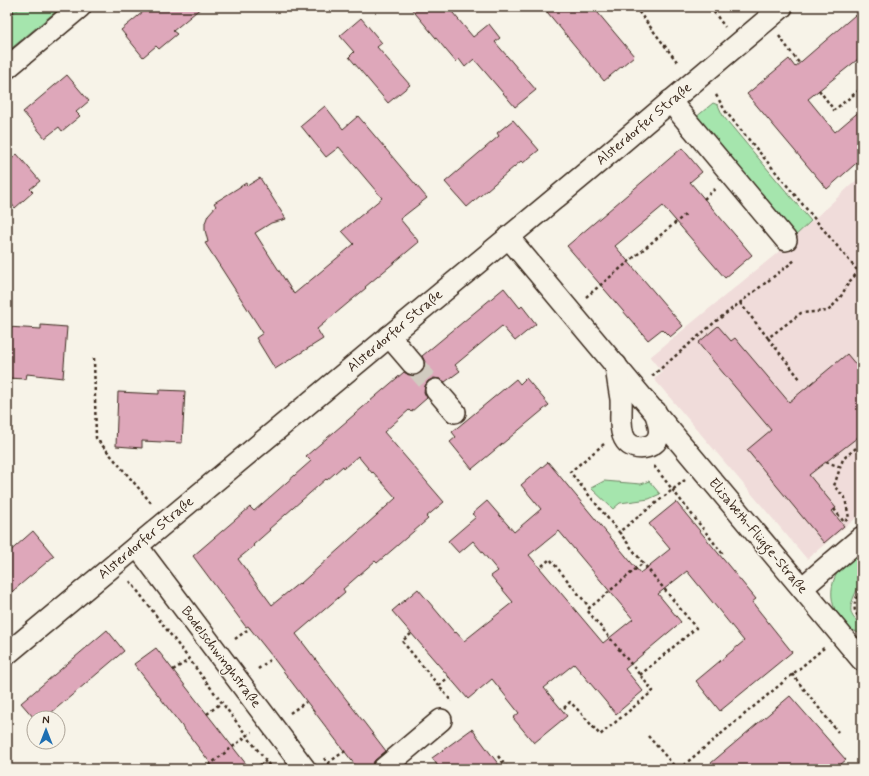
<svg xmlns="http://www.w3.org/2000/svg" width="869" height="776" viewBox="0 0 869 776" font-family="Mynerve,sans-serif">
	<rect width="100%" height="100%" fill="#f7f3e8"/>
	<filter id="ink" filterUnits="userSpaceOnUse"><feTurbulence type="fractalNoise" baseFrequency=".025" numOctaves="2"/><feDisplacementMap in="SourceGraphic" scale="8" xChannelSelector="R" yChannelSelector="G"/><feConvolveMatrix kernelMatrix="1 2 1 2 8 2 1 2 1" color-interpolation-filters="sRGB"/></filter>
	<g filter="url(#ink)">
		<path fill="#f0dcda" d="M862 175V513L807 559 654 379 662 372 650 357 776 254Z"/>
		<g fill="#a5e5ad" stroke="#708866">
			<path d="M7 7H61L7 52Z"/>
			<path d="M713 103 718 105 723 116 811 221 793 238 695 118Z"/>
			<path d="M604 481 641 484 649 481 660 494 649 499 620 503 613 509 591 488Z"/>
			<path d="M862 549C862 558 864 569 862 577 858 593 839 613 862 624V634C836 627 824 596 837 573 843 563 853 556 862 549Z"/>
		</g>
		<g fill="#dea7ba" stroke="#3b2a1e" fill-rule="evenodd">
			<path d="M149 7H202L173 31 177 34 159 49 156 46 143 57 121 30Z"/>
			<path d="M410 7H448L473 37 489 24 500 38 495 42 536 90 515 107 474 59 465 67 459 59 456 62Z"/>
			<path d="M543 7H593L634 56 604 81Z"/>
			<path d="M862 9V56L808 99 835 132 862 109V158L827 189 747 94 789 59 795 67Z"/>
			<path d="M361 18 382 43 377 47 410 85 388 103 349 57 354 52 340 36Z"/>
			<path d="M67 75 89 101 76 112 80 116 62 131 59 127 45 138 23 112Z"/>
			<path d="M325 106 343 129 358 116 427 198 400 219 419 242 365 287 366 288 317 329 323 339 275 369 256 338 263 333 205 243 208 242 205 230V223L208 215 216 206 214 203 246 183 247 186 260 178 286 219 271 223 255 233 294 294 354 244 342 231 382 198 339 147 326 157 301 126Z"/>
			<path d="M513 120 539 150 523 163 521 161 467 207 445 182 499 136 497 133Z"/>
			<path d="M682 148 702 172 690 182 752 255 725 278 663 206 615 246 683 326 670 337 662 329 648 340 567 246Z"/>
			<path d="M17 154 40 181 30 189 33 192 15 208 7 199V163Z"/>
			<path d="M504 288 520 308 522 306 536 324 515 341 502 326 455 365 460 371 445 382 440 379 434 378 428 381 425 386 424 392 427 398 411 412 409 410 384 432 444 502 426 517 428 519 377 563 375 561 343 589 345 592 296 634 386 751 375 760 370 769H358L268 651 248 626 246 627 193 556 250 507 254 511 311 461 306 456 404 372 409 375 415 376 421 373 424 368 425 362 422 356ZM358 456 372 473 373 472 396 498 300 584 299 583 272 605 238 559 254 546 253 545 270 530 269 529 326 479 327 480 343 466 344 468Z"/>
			<path d="M41 325 67 327 63 378 27 374 26 379 7 378V327L41 329Z"/>
			<path d="M718 326 731 341 735 338 789 402 847 354 862 372V434L809 475 836 508 832 511 844 526 824 543 747 450 771 430 698 343Z"/>
			<path d="M526 378 549 405 472 469 450 442 456 437 452 432 516 379 520 384Z"/>
			<path d="M159 390 185 391 182 443 142 441V448L116 446 118 392 159 394Z"/>
			<path d="M548 462 640 573 670 549 649 524 676 502 756 599 752 602 792 652 720 711 696 681 744 641 687 571 658 594 681 622 625 669 643 691 616 714 574 664 544 688 567 716 534 743 513 718 519 713 492 679 468 699 392 611 418 589 455 633 456 632 464 641 513 602 491 576 498 571 473 541 459 553 448 541 476 517 472 514 487 501 514 532 541 509 521 485ZM559 531 633 619 603 643 529 555Z"/>
			<path d="M33 531 54 556 7 596V554Z"/>
			<path d="M107 630 124 651 45 718H34L21 703Z"/>
			<path d="M156 648 207 714 250 769H215L134 664Z"/>
			<path d="M790 696 846 760 835 769H704Z"/>
			<path d="M472 729 502 769H440L432 758Z"/>
		</g>
		<g fill="none" stroke-linecap="round" stroke-linejoin="round">
			<path stroke="#d1cbc0" stroke-width="21" stroke-dasharray="21 10" stroke-linecap="butt" d="M413 364 436 390"/>
			<defs>
				<g id="minor">
					<path d="M7 68 80 7"/>
					<path d="M670 101 786 240"/>
					<path d="M508 237 862 660"/>
					<path d="M389 336 413 364"/>
					<path d="M616 365C617 376 619 387 621 399 622 412 618 430 626 441 634 452 656 449 659 435 661 427 657 419 655 411"/>
					<path d="M436 390 455 412"/>
					<path d="M137 546 305 769"/>
					<path d="M802 588 862 537"/>
					<path d="M7 654 587 172 782 7"/>
					<path d="M383 769 441 720"/>
				</g>
			</defs>
			<use href="#minor" stroke="#3b2a1e" stroke-width="24"/>
			<g stroke="#3b2a1e" stroke-width="2.5" stroke-dasharray="3 3" stroke-linecap="butt">
				<path d="M635 7 678 63"/>
				<path d="M710 7 725 27"/>
				<path d="M7 17 19 7"/>
				<path d="M779 36 799 63"/>
				<path d="M819 90 834 110 862 88"/>
				<path d="M716 95 726 112 862 276"/>
				<path d="M704 199 716 188"/>
				<path d="M586 297 686 214"/>
				<path d="M740 303 768 338 801 313 828 311 840 298 849 282 862 268"/>
				<path d="M768 338 800 379"/>
				<path d="M94 358 96 438 153 505"/>
				<path d="M652 376 715 322 795 260"/>
				<path d="M604 444 570 472 619 532"/>
				<path d="M826 462 841 467"/>
				<path d="M654 466 722 553 719 555"/>
				<path d="M834 509 844 522 849 518 845 498 834 486 843 459 862 443"/>
				<path d="M542 566 550 559 590 608"/>
				<path d="M130 581 272 769"/>
				<path d="M862 585C857 597 848 610 862 619"/>
				<path d="M411 634 402 641 452 702"/>
				<path d="M235 639 250 628"/>
				<path d="M258 669 272 658"/>
				<path d="M173 670 189 660"/>
				<path d="M792 674 838 732"/>
				<path d="M640 675 696 628 643 563"/>
				<path d="M439 685 449 677"/>
				<path d="M564 708 570 702 581 713 600 735 653 691 587 610 643 563 619 532 685 480"/>
				<path d="M290 713 306 702"/>
				<path d="M207 714 221 703"/>
				<path d="M648 736 677 769"/>
				<path d="M498 756 508 769"/>
				<path d="M324 758 332 769"/>
				<path d="M328 763 345 751"/>
				<path d="M204 769 252 732"/>
				<path d="M254 769 266 761"/>
				<path d="M679 769 824 648"/>
			</g>
			<use href="#minor" stroke="#f7f3e8" stroke-width="21"/>
		</g>
	</g>
	<g text-anchor="middle" dominant-baseline="central" stroke-width="3" stroke-linejoin="round" paint-order="stroke">
		<g font-size="14" fill="#3b2a1e" stroke="#f7f3e8">
			<text transform="translate(644 124) rotate(-40)">Alsterdorfer Straße</text>
			<text transform="translate(395 331) rotate(-40)">Alsterdorfer Straße</text>
			<text transform="translate(758 536) rotate(50)">Elisabeth-Flügge-Straße</text>
			<text transform="translate(146 538) rotate(-40)">Alsterdorfer Straße</text>
			<text transform="translate(221 657) rotate(53)">Bodelschwinghstraße</text>
		</g>
	</g>
	<rect width="869" height="776" fill="none" stroke="#f7f3e8" stroke-width="24"/>
	<rect x="12" y="12" width="845" height="752" fill="none" stroke="#3b2a1e" stroke-width="1.5" filter="url(#ink)"/>
	<g transform="translate(46 730)"><circle r="19" fill="#f7f3e8" stroke="#aca397"/>
	<path d="M0-3L7 15L0 10L-7 15Z" fill="#1f6fb2"/>
	<text y="-6" font-size="11" font-weight="bold" text-anchor="middle" fill="#3b2a1e">N</text>
	</g>
</svg>
